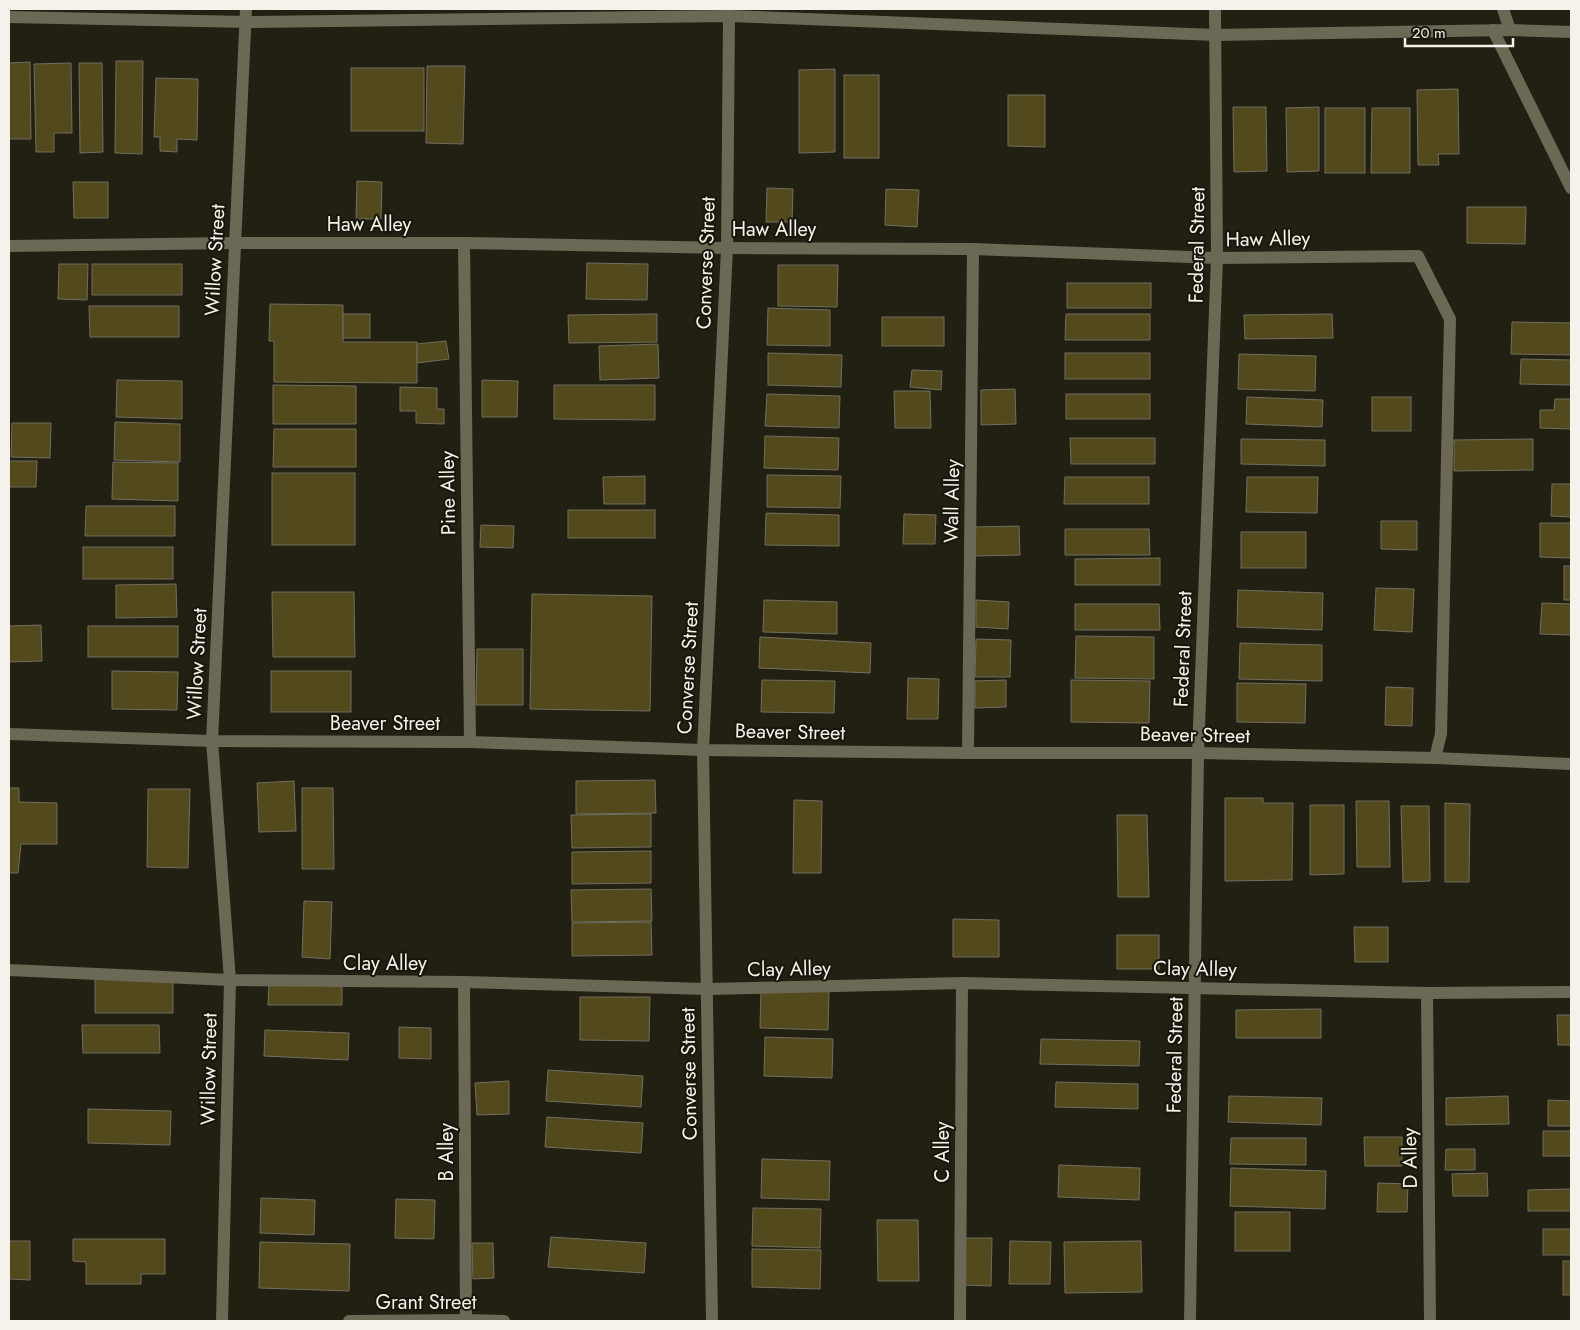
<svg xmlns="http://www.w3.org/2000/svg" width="1580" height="1330" viewBox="0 0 1580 1330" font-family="Jost,sans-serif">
	<rect width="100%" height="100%" fill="#221f13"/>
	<g fill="#52491d" stroke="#716f60">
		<path d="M116 61H143L142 154 115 153Z"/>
		<path d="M30 62 31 139H9V63Z"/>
		<path d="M71 63 72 133H54V152H36L34 64Z"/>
		<path d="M79 63H102L103 152 80 153Z"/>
		<path d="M427 66H465L463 144 426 143Z"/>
		<rect x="351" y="68" width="73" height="63"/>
		<path d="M835 69V152L799 153V70Z"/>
		<rect x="844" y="75" width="35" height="83"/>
		<path d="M156 78 198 79 197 140 177 139V152L160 151V137H154Z"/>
		<path d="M1458 89 1459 154H1438L1439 165H1418L1417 90Z"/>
		<path d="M1008 95H1045V147L1008 146Z"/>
		<path d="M1233 107H1266L1267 171 1234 172Z"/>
		<path d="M1319 107V171L1287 172 1286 108Z"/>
		<rect x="1325" y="108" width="40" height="65"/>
		<path d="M1372 108H1410V173H1371Z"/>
		<path d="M357 181 382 182 381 219H356Z"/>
		<path d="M73 182H108V218H74Z"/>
		<path d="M767 188 793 189 792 222H766Z"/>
		<path d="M886 189 919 190 917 227 885 225Z"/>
		<path d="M1467 207H1526L1525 244 1467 243Z"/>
		<path d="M587 263 648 264 647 300 586 299Z"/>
		<path d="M59 264H88L87 300 58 299Z"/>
		<rect x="92" y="264" width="90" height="31"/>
		<path d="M778 265H838L837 307 778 306Z"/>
		<rect x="1067" y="283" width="84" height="25"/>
		<path d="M270 304 343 305V342H417V383L274 382V341H269Z"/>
		<path d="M89 306H179V337H90Z"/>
		<path d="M768 308 830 310V346L767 345Z"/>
		<rect x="343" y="314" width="27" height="24"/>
		<path d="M657 314V342L569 343 568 315Z"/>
		<path d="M1066 314H1150V340H1065Z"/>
		<path d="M1332 314 1333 338 1245 339 1244 315Z"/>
		<rect x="882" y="317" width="62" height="29"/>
		<path d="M1512 322 1571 323V355L1511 354Z"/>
		<path d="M446 341 449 359 417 363V344Z"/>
		<path d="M658 344 659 378 600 380 599 346Z"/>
		<path d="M768 353 842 355 841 387 768 385Z"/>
		<rect x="1065" y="353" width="85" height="26"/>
		<path d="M1239 354 1316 356 1315 391 1238 389Z"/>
		<path d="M1521 359 1571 360V385L1520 384Z"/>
		<path d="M912 370 942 371 941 390 910 387Z"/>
		<path d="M117 380 182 381V419L116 417Z"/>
		<path d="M482 380 518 381 517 417H482Z"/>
		<path d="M273 385 356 386V424H273Z"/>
		<path d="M554 385H655V420L554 419Z"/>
		<path d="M400 387 437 388V409H444V424L416 423V411H400Z"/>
		<path d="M1015 389 1016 424 981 425V390Z"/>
		<path d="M894 391H930L931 428H895Z"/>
		<path d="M767 394 840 396 839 428 765 426Z"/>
		<rect x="1066" y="394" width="84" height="25"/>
		<path d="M1247 397 1323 400 1322 427 1246 424Z"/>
		<rect x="1372" y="397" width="39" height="34"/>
		<path d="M1555 399H1571V429L1540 428V410H1554Z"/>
		<path d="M115 422 180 424V462L114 460Z"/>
		<path d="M12 423H51L50 458 11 457Z"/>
		<path d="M274 429H356V467H273Z"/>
		<path d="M765 436 839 438 838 470 764 468Z"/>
		<path d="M1070 438H1155V464H1071Z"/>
		<path d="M1241 439 1325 440V466L1241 464Z"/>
		<path d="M1533 439V470L1454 471V440Z"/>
		<path d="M9 461H37L36 487H9Z"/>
		<path d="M113 462 178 463V501L112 499Z"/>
		<rect x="272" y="473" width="83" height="72"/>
		<path d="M767 475 841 476 840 508 767 507Z"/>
		<path d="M645 476V504H604L603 477Z"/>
		<path d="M1065 477H1149V504H1064Z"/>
		<path d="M1247 477H1318L1317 513 1246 512Z"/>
		<path d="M1552 484H1571V517L1551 516Z"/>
		<path d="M86 506H175V536H85Z"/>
		<rect x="568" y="510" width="87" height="28"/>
		<path d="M766 513 839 515V546L765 545Z"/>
		<path d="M904 514 936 515 935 544H903Z"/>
		<path d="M1381 521H1417V550L1381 549Z"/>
		<path d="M1540 523H1571V558L1540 557Z"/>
		<path d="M481 525 514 526 513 548 480 547Z"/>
		<path d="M1019 526 1020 555 973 556V527Z"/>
		<path d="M1065 529H1149L1150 555H1065Z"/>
		<rect x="1241" y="532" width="65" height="36"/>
		<rect x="83" y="547" width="90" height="32"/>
		<path d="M1160 558V585H1075V559Z"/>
		<rect x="1564" y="566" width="7" height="34"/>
		<path d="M176 584 177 617 116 618V585Z"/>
		<path d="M1376 588 1414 589 1412 632 1374 630Z"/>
		<path d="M1238 590 1323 593 1322 630 1237 627Z"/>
		<path d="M272 592H354L355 657H273Z"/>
		<path d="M532 594 652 596 650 711 530 709Z"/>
		<path d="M764 600 837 602V634L763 632Z"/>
		<path d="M976 600 1009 602 1008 629 976 627Z"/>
		<path d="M1542 603 1571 604V635L1540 634Z"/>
		<path d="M1075 604H1159L1160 630H1075Z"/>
		<path d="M41 625 42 661 9 662V626Z"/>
		<rect x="88" y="626" width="90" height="31"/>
		<path d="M1076 636 1154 637V679L1075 678Z"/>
		<path d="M760 637 871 643 870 673 759 668Z"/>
		<path d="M976 639 1011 640 1010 677H975Z"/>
		<path d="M1240 643 1322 645V681L1239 679Z"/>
		<path d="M477 649H523V705H476Z"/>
		<path d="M112 671 178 672 177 710 112 709Z"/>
		<rect x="271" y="671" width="80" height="41"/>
		<path d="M908 678 939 679 938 719H907Z"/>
		<path d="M762 680 835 681 834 713 761 712Z"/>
		<path d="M1006 680V707L975 708V681Z"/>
		<path d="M1071 680 1150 681 1149 723 1071 722Z"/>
		<path d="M1237 683 1306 684 1305 723 1237 722Z"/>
		<path d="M1386 687 1413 688 1412 726 1385 725Z"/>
		<path d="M655 780 656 813 576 814V781Z"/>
		<path d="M294 781 296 831 259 832 257 783Z"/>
		<path d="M9 788H19V802L57 803V844H21L18 873H9Z"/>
		<path d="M302 788H333L334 869H302Z"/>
		<path d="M148 789H190L188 868 147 867Z"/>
		<path d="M1225 798H1263V803H1293L1292 880 1225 881Z"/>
		<path d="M794 800 822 801 821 873H793Z"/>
		<path d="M1356 801H1389L1390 867H1357Z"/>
		<path d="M1445 803 1470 804 1469 882H1445Z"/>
		<path d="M1310 805H1344V874L1310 875Z"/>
		<path d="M1401 806H1429L1430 881 1403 882Z"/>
		<path d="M651 814V847L572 848 571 815Z"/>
		<path d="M1117 815H1147L1149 897H1118Z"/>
		<path d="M651 851V883L572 884V852Z"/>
		<path d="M651 889 652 921 572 922 571 890Z"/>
		<path d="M304 901 332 902 330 959 302 957Z"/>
		<path d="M953 919 999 920V957H953Z"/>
		<path d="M651 922 652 955 572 956V923Z"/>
		<path d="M1354 927H1388V962H1355Z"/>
		<rect x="1117" y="935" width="42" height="34"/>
		<path d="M95 978 173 979V1013H95Z"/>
		<path d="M269 983H342V1005H268Z"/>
		<path d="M761 990 829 991 828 1030 760 1028Z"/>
		<path d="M580 997H650L649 1041 580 1040Z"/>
		<path d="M1321 1009V1038H1236V1010Z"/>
		<path d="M1557 1015H1571V1045H1558Z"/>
		<path d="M82 1025H159L160 1053H83Z"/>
		<path d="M399 1027 431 1028V1059L399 1058Z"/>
		<path d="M265 1030 349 1033 348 1060 264 1056Z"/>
		<path d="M765 1037 833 1039 832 1078 764 1076Z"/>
		<path d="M1041 1039 1140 1041 1139 1066 1040 1064Z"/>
		<path d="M548 1070 643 1076 641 1107 546 1101Z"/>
		<path d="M509 1081V1114L477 1115 475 1083Z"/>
		<path d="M1056 1082 1138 1084V1109L1055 1107Z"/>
		<path d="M1229 1096 1322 1098 1321 1125 1228 1122Z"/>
		<path d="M1508 1096 1509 1124 1446 1125V1098Z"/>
		<path d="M1548 1100 1571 1101V1126H1548Z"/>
		<path d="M88 1109 171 1111 170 1145 88 1143Z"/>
		<path d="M547 1117 643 1123 641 1153 545 1147Z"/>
		<rect x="1543" y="1131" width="28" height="25"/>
		<path d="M1364 1137H1402V1166H1365Z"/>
		<path d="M1231 1138H1306V1165L1230 1164Z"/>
		<path d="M1446 1149H1475V1170H1445Z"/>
		<path d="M762 1159 830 1161 829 1200 761 1198Z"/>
		<path d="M1059 1165 1140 1168 1139 1200 1058 1197Z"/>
		<path d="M1231 1168 1326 1171 1325 1209 1230 1206Z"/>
		<path d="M1487 1173 1488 1196H1453L1452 1174Z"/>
		<path d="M1378 1183 1408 1184 1407 1212H1377Z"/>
		<path d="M1571 1189V1211H1528V1190Z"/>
		<path d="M261 1198 315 1200 314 1235 260 1233Z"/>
		<path d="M396 1199 435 1200 434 1239 395 1238Z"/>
		<path d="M753 1208 821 1209 820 1248 752 1246Z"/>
		<rect x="1235" y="1212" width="55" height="39"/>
		<path d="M877 1220H918L919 1281H878Z"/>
		<rect x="1543" y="1229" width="28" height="26"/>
		<path d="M551 1237 646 1243 644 1273 548 1267Z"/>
		<path d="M964 1238H992L991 1286 963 1285Z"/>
		<path d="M73 1239H165V1274H141V1284H86V1262L73 1261Z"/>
		<path d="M9 1241H30V1280L9 1279Z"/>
		<path d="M1010 1241 1051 1242 1050 1284H1009Z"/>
		<path d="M1141 1241 1142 1292 1065 1293 1064 1242Z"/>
		<path d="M260 1242 350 1244 349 1291 259 1288Z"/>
		<path d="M472 1243H493L494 1278 473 1279Z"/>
		<path d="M752 1249 821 1250 820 1289 752 1287Z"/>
		<rect x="1563" y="1261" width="8" height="34"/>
	</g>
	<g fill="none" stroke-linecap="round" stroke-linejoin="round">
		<g stroke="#6b6855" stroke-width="12">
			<path d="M464 243 470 742"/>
			<path d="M9 246 235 243H464L727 248 973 249 1217 258 1418 256 1450 319 1441 734 1435 758"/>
			<path d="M968 753 973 249"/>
			<path d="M9 970 230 980 464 982 707 989 962 983 1427 993 1571 992"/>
			<path d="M464 982 466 1321"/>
			<path d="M1427 993 1430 1321"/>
			<path d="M960 1321 962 983"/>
		</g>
		<g stroke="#6b6855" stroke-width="12">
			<path d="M1503 9 1510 30"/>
			<path d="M9 17 247 22 729 16 1216 35 1510 30 1571 32"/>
			<path d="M1493 30 1571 188"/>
			<path d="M9 734 212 741 470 742 703 750 968 753H1198L1435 758 1571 764"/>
			<path d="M222 1321 230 980 212 741 246 9"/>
			<path d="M349 1321 466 1320 504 1321"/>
			<path d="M712 1321 703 750 727 248 729 16"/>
			<path d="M1190 1321 1198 753 1217 258 1215 9"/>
		</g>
	</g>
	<g text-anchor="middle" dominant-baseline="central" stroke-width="4" stroke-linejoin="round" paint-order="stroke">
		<g font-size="20" fill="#f4f2ea" stroke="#18160b">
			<text x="369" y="224">Haw Alley</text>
			<text x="774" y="229">Haw Alley</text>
			<text transform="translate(1268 239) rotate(-1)">Haw Alley</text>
			<text transform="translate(1197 245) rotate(-89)">Federal Street</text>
			<text transform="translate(215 260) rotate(-87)">Willow Street</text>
			<text transform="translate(706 263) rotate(-88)">Converse Street</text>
			<text transform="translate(448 493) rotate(-91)">Pine Alley</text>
			<text transform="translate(952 501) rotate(-89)">Wall Alley</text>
			<text transform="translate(1183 649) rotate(-88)">Federal Street</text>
			<text transform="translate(197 664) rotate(-87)">Willow Street</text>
			<text transform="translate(688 668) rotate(-87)">Converse Street</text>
			<text x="385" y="723">Beaver Street</text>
			<text transform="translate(790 732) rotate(1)">Beaver Street</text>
			<text transform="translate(1195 735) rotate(1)">Beaver Street</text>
			<text x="385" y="963">Clay Alley</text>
			<text transform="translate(789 969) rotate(-1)">Clay Alley</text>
			<text transform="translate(1195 969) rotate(1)">Clay Alley</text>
			<text transform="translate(1175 1055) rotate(-89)">Federal Street</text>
			<text transform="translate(209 1069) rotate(-89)">Willow Street</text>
			<text transform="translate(689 1074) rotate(-91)">Converse Street</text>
			<text transform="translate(446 1152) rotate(-90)">B Alley</text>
			<text transform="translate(942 1152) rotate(-90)">C Alley</text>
			<text transform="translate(1410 1158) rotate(-91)">D Alley</text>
			<text x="426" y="1302">Grant Street</text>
		</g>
	</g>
	<rect width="1580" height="1330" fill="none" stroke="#f4f2ea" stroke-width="20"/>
	<path d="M1405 38v8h108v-8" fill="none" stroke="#f4f2ea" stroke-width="2.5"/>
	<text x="1412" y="38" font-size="15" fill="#f4f2ea" stroke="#18160b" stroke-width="4" paint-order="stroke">20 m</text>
</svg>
